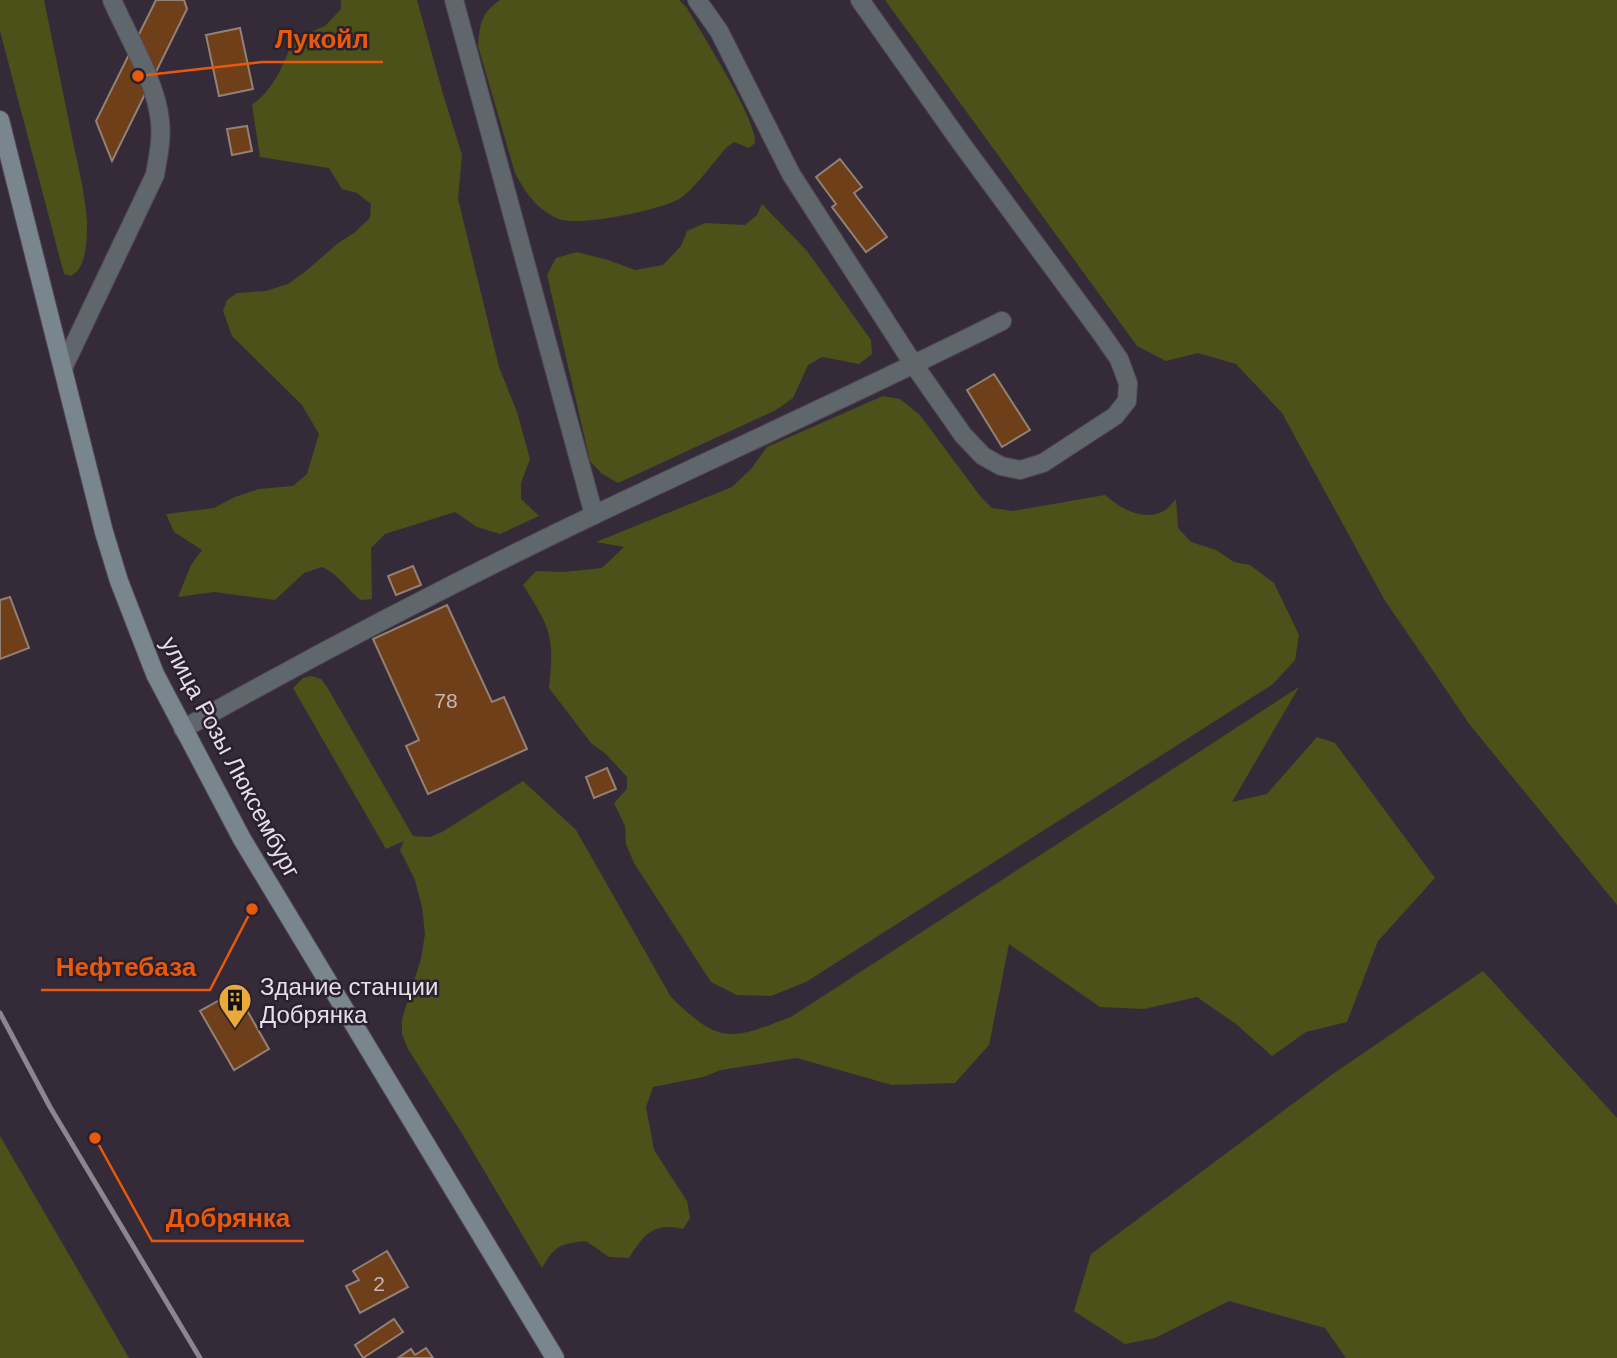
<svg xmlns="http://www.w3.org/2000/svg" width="1617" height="1358" viewBox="0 0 1617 1358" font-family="Helvetica,sans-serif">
	<rect width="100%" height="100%" fill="#352b38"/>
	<g fill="#4b5119">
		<path d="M0 0H44C53 44 62 88 71 132 77 162 85 192 87 222 87 239 87 268 71 276L64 274 0 31Z"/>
		<path d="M341 0H417L443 94 462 155 458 199 499 367 517 412 530 459 521 483V499L539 516 500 534 477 527 455 512 385 534 371 548 372 599 361 600C346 589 340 575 322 567L304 573 275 600 214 592 178 597 191 565 202 550 174 532 166 514 214 508 235 497 259 489 293 486 307 474 319 434 302 405 232 336 223 311 227 300 237 293 266 291 288 284 305 272 337 244 354 233 370 218 371 204 357 193 342 189 329 168 260 157 252 105C276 87 282 66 294 39L325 26 341 9Z"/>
		<path d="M500 0H679L687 8C701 33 758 121 755 143L749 148 734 142 727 147C714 161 695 189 679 199 660 210 579 227 559 219 537 210 525 192 515 173L478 46C480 24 481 13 500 0Z"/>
		<path d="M885 0H1617V905L1470 725 1384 599 1282 413 1236 364 1198 353 1166 361 1137 346Z"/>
		<path d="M762 204 807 251 871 340 872 354 859 364 822 357 808 365 793 398 776 410 618 483 601 473 590 461 547 275 556 258 577 252 608 260 635 270 663 265 681 246 687 231 705 223 745 225 757 215Z"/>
		<path d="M883 396 900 399 920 415 980 496 992 508 1013 511 1105 495C1120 508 1142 522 1164 511 1168 509 1173 502 1176 499L1178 528 1191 542 1216 550 1234 562 1250 565 1274 583 1299 635 1295 660 1273 684 806 982 771 996 737 995 711 982 634 863 626 844 625 826 614 803 627 789V777L606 754 591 743 549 688C555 635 550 628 523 585L536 571 563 572 602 568 624 547 596 542 732 487 751 469 767 447Z"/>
		<path d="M312 676 321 679 327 687 413 836 430 837 442 832 523 781 576 830 671 997C720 1045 730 1040 791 1017L1299 687 1232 802 1267 794 1317 737 1335 743 1435 878 1378 941 1347 1022 1306 1032 1272 1056 1236 1024 1197 997 1144 1009 1100 1007 1009 944 989 1045 955 1083 892 1085 797 1058 721 1070 703 1077 653 1087 646 1107 654 1150 687 1201 690 1218 683 1229C654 1222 644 1234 629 1258L609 1257 586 1241C560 1244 555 1245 542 1268L463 1135 408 1049 402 1034V1019L421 959 425 934 422 907 415 880 400 850 404 841 386 849 293 688 303 678Z"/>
		<path d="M1483 971 1617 1118V1358H1346L1325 1328 1229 1301 1155 1338 1125 1344 1074 1311 1091 1254 1330 1076Z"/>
		<path d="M0 1136 129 1358H0Z"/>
	</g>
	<g fill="#6e3f19" stroke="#938175" stroke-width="2">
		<path d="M156 0H184L187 9 112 161 96 121Z"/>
		<path d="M240 28 253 89 219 96 206 35Z"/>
		<path d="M247 126 252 151 232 155 227 129Z"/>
		<path d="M840 159 862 187 854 193 887 237 866 252 832 207 836 204 816 177Z"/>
		<path d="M994 374 1030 430 1002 447 967 390Z"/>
		<path d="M413 566 421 585 396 595 388 576Z"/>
		<path d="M10 597 29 648 0 659V600Z"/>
		<path d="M447 605 492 702 504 697 527 749 428 794 406 746 419 740 373 639Z"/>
		<path d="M607 768 616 789 594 798 586 777Z"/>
		<path d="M236 991 269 1049 234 1070 200 1011Z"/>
		<path d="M387 1251 408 1287 360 1313 346 1286 359 1280 353 1271Z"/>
		<path d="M394 1319 403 1332 363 1358 355 1345Z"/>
		<path d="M426 1348 433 1358H398L411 1349 415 1355Z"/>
	</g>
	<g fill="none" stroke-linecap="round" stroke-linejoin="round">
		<defs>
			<g id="lane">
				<path d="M454 0 594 515"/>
				<path d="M697 0 719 31 791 174 914 365 963 435 983 456 1001 466 1020 470 1043 463 1115 416 1127 401 1128 383 1119 359 1101 333 961 143 860 0"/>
				<path d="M63 368 155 175C158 157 162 140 160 121 156 81 128 37 112 0"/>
				<path d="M183 729C318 653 456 581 596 514 731 450 868 388 1002 321"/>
			</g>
			<path id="secondary" d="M0 120 104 532 119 581 155 674 242 839 555 1358"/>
		</defs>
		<use href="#lane" stroke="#514854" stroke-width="20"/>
		<use href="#secondary" stroke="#514854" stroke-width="20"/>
		<use href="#lane" stroke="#5f676c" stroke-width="18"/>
		<use href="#secondary" stroke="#7a868e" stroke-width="18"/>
		<path stroke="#8e8590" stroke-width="5" d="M0 1013 50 1107 200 1358"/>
	</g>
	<defs>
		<symbol id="building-pin" viewBox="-11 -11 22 30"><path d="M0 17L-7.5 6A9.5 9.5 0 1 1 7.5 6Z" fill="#eaaa39" stroke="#2b212e"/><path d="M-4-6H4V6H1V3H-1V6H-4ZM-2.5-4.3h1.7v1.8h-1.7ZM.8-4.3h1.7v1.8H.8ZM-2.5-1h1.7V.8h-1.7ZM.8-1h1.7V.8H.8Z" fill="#111"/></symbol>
	</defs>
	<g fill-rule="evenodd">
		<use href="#building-pin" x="216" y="981" width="38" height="52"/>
	</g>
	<g text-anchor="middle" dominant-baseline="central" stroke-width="5" stroke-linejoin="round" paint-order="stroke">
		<g font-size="21" fill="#c8b7b4">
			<text x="446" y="700">78</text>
			<text x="379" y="1283">2</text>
		</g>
		<g font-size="24" fill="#e6dfe8" stroke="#2b212e">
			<text transform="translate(231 757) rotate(62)">улица Розы Люксембург</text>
		</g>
		<g font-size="24" fill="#e6dfe8" stroke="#2b212e" text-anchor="start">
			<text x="260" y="986">Здание станции<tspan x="260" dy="28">Добрянка</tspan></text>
		</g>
	</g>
	<path fill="none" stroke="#e8590c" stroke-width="2.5" d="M138 76L262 62H383M252 909L210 990H41M95 1138L152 1241H304"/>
	<g fill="#e8590c" stroke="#2b212e" stroke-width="2.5">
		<circle cx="138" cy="76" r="7"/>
		<circle cx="252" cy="909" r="7"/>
		<circle cx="95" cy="1138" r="7"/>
	</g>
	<g font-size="26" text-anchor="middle" font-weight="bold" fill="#e8590c" stroke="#2b212e" stroke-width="5" stroke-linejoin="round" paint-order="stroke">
		<text x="322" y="48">Лукойл</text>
		<text x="126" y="976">Нефтебаза</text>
		<text x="228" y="1227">Добрянка</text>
	</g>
</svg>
